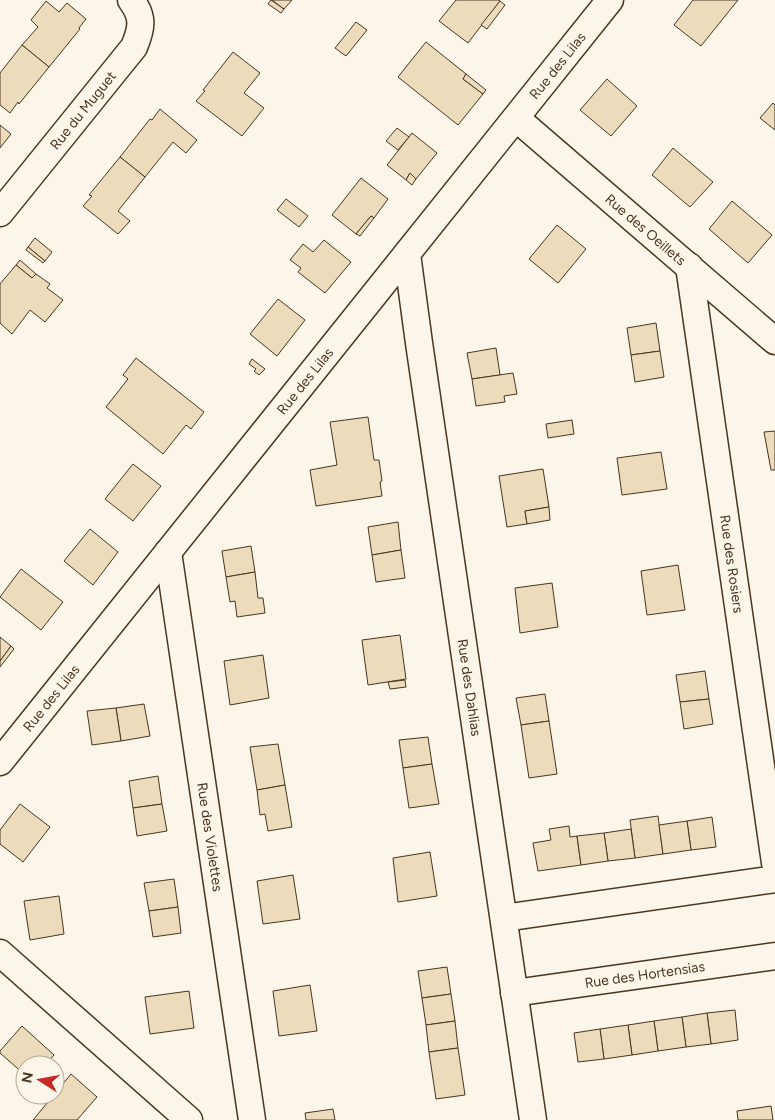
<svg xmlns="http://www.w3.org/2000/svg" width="775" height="1120" viewBox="0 0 775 1120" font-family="Figtree,sans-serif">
	<rect width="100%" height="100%" fill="#fbf6e9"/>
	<g fill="#ecdcbc" stroke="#4a3520">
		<path d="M271 0 284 9 281 13 268 4Z"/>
		<path d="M272 0H292L284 9Z"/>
		<path d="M456 0H498L500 1 468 43 439 21Z"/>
		<path d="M693 0H738L701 46 674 25Z"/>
		<path d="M46 1 59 12 67 3 86 19 79 28 80 29 49 67 22 45 38 27 31 20Z"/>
		<path d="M500 1 505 5 487 29 481 25Z"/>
		<path d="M356 22 367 30 346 56 335 48Z"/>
		<path d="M426 42 466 74 463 79 483 94 458 125 398 77Z"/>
		<path d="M22 45 49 67 19 104 18 102 10 113 0 105V73Z"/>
		<path d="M233 52 260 73 244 93 264 108 242 136 196 101 205 91 203 90Z"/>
		<path d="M466 74 486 90 483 94 463 79Z"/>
		<path d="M607 79 637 106 611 136 580 110Z"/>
		<path d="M773 103 775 105V130L760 118Z"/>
		<path d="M160 109 197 140 186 153 173 142 145 177 120 157 150 119 152 120Z"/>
		<path d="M0 125 11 134 0 148Z"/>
		<path d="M397 128 409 137 398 150 386 141Z"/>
		<path d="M412 133 437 153 416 179 410 173 406 180 387 165Z"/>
		<path d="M673 148 713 182 690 207 652 175Z"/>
		<path d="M120 157 145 177 118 211 130 221 118 234 83 206 92 196 89 195Z"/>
		<path d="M410 173 416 179 412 185 406 180Z"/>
		<path d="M361 178 388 199 374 218 371 216 356 234 332 215Z"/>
		<path d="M286 199 308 216 299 227 277 210Z"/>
		<path d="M732 201 772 235 748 263 709 229Z"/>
		<path d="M371 216 374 218 360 236 356 234Z"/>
		<path d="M557 225 586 249 558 283 529 259Z"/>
		<path d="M35 238 52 252 45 261 28 247Z"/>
		<path d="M324 240 351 262 325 293 298 272 301 268 290 260 303 244 313 252Z"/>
		<path d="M28 247 45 261 43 263 26 250Z"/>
		<path d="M20 260 36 274 32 278 16 265Z"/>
		<path d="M16 265 32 278 36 274 50 284 47 288 63 300 45 322 30 310 12 334 0 323V284Z"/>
		<path d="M278 299 305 320 277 356 250 334Z"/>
		<path d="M656 323 660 351 631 355 627 328Z"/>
		<path d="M496 348 500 375 472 379 467 353Z"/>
		<path d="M660 351 664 377 635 382 631 355Z"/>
		<path d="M136 358 204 412 191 429 186 425 163 454 106 407 128 379 123 375Z"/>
		<path d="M252 359 265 369 259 375 254 371 256 369 249 364Z"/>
		<path d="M513 373 517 394 504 396 505 402 476 406 472 379Z"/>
		<path d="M368 417 374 460H379L382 481 380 482 382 496 316 506 310 470 337 465 330 422Z"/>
		<path d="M572 420 574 434 548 438 546 424Z"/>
		<path d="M775 431V470H771L764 432Z"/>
		<path d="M661 452 667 489 622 495 617 458Z"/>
		<path d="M133 464 161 486 133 521 105 499Z"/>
		<path d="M543 469 549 507 525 511 527 524 507 527 499 476Z"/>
		<path d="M549 507 550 520 527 524 525 511Z"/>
		<path d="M398 522 401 550 372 555 368 527Z"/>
		<path d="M90 529 118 552 93 585 64 561Z"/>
		<path d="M251 546 255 572 226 577 222 551Z"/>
		<path d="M401 550 405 578 376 582 372 555Z"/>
		<path d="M678 565 685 610 647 615 641 571Z"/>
		<path d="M21 569 63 602 41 630 0 597Z"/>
		<path d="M255 572 258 598H263L265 613 237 617 235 601 230 602 226 577Z"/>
		<path d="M552 583 558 627 520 633 515 588Z"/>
		<path d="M400 635 406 679 368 685 362 640Z"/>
		<path d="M0 637 11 646 0 661Z"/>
		<path d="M11 646 14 649 0 667V661Z"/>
		<path d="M263 655 269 698 230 705 224 661Z"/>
		<path d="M705 671 709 699 680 702 676 675Z"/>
		<path d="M405 680 406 687 390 689 388 682Z"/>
		<path d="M545 694 549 721 521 725 516 698Z"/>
		<path d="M709 699 713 724 684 729 680 702Z"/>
		<path d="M144 704 150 736 121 741 116 708Z"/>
		<path d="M116 708 121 741 92 745 87 711Z"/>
		<path d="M549 721 557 774 529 778 521 725Z"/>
		<path d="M428 737 432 764 403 768 399 740Z"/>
		<path d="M278 744 285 785 257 790 250 747Z"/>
		<path d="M432 764 439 804 409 808 403 768Z"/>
		<path d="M158 776 162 804 133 808 129 781Z"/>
		<path d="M285 785 292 827 268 831 265 814 260 815 257 790Z"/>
		<path d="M20 804 50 827 23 862 0 844V830Z"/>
		<path d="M162 804 167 831 137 836 133 808Z"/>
		<path d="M658 816 663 854 635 858 630 820Z"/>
		<path d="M712 817 716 847 691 850 687 821Z"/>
		<path d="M687 821 691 850 663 854 659 825Z"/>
		<path d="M569 826 570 837 577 836 581 865 538 871 533 843 551 840 549 829Z"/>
		<path d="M631 829 635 858 608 861 604 833Z"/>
		<path d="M604 833 608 861 581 865 577 836Z"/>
		<path d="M430 852 437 896 398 902 393 858Z"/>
		<path d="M293 875 300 919 263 924 257 881Z"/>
		<path d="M174 879 178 907 149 911 144 883Z"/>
		<path d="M59 896 64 934 30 940 24 901Z"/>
		<path d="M178 907 181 933 153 937 149 911Z"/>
		<path d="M447 967 451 994 422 998 418 971Z"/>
		<path d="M310 985 317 1031 279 1036 273 991Z"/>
		<path d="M189 991 194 1028 150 1034 145 997Z"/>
		<path d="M451 994 455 1021 426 1025 422 998Z"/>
		<path d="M735 1010 738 1040 711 1044 707 1013Z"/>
		<path d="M707 1013 711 1044 686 1047 682 1017Z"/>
		<path d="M682 1017 686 1047 658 1051 654 1021Z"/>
		<path d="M455 1021 458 1048 429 1052 426 1025Z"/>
		<path d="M654 1021 658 1051 632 1055 628 1025Z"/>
		<path d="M628 1025 632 1055 604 1059 600 1029Z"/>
		<path d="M22 1026 54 1055 45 1065H25V1075L0 1053V1051Z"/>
		<path d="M600 1029 604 1059 578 1062 574 1033Z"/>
		<path d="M458 1048 465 1095 436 1099 429 1052Z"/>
		<path d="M71 1074 97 1097 77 1120H33Z"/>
		<path d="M771 1106 773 1120H738L737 1111Z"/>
		<path d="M333 1109 335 1120H306L305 1113Z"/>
	</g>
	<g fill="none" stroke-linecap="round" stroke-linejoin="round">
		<defs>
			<g id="street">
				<path id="s1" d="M516 118 775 341"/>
				<path id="s2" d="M0 213 134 47C142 28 144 17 131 0"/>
				<path id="s3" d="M407 254 419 343 533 1120"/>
				<path id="s4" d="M689 266 775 863"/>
				<path id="s5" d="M168 552 252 1120"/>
				<path id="s6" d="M0 762 610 0"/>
				<path d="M504 918 775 879"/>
				<path d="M0 953 189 1120"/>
				<path id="s7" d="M514 993 775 956"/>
			</g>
		</defs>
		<use href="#street" stroke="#4a3520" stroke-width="29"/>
		<use href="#street" stroke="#fbf6e9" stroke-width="26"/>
	</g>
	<g text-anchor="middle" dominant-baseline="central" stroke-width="4" stroke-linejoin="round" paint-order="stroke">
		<g font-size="14" fill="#4a3520" stroke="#fbf6e9">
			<text stroke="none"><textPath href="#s6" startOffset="892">Rue des Lilas</textPath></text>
			<text stroke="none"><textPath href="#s2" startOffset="132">Rue du Muguet</textPath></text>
			<text stroke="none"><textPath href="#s1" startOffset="171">Rue des Oeillets</textPath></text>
			<text stroke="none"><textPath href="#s6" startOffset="488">Rue des Lilas</textPath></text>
			<text stroke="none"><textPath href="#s4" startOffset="301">Rue des Rosiers</textPath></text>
			<text stroke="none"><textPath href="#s3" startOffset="438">Rue des Dahlias</textPath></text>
			<text stroke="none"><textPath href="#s6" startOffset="82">Rue des Lilas</textPath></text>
			<text stroke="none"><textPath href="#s5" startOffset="288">Rue des Violettes</textPath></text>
			<text stroke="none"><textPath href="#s7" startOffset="132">Rue des Hortensias</textPath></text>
		</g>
	</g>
	<g transform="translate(40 1080) rotate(281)"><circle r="24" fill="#fbf6e9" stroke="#b4a999"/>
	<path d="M0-4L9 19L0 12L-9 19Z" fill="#c62828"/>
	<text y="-8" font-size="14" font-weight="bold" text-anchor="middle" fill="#4a3520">N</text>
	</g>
</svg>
